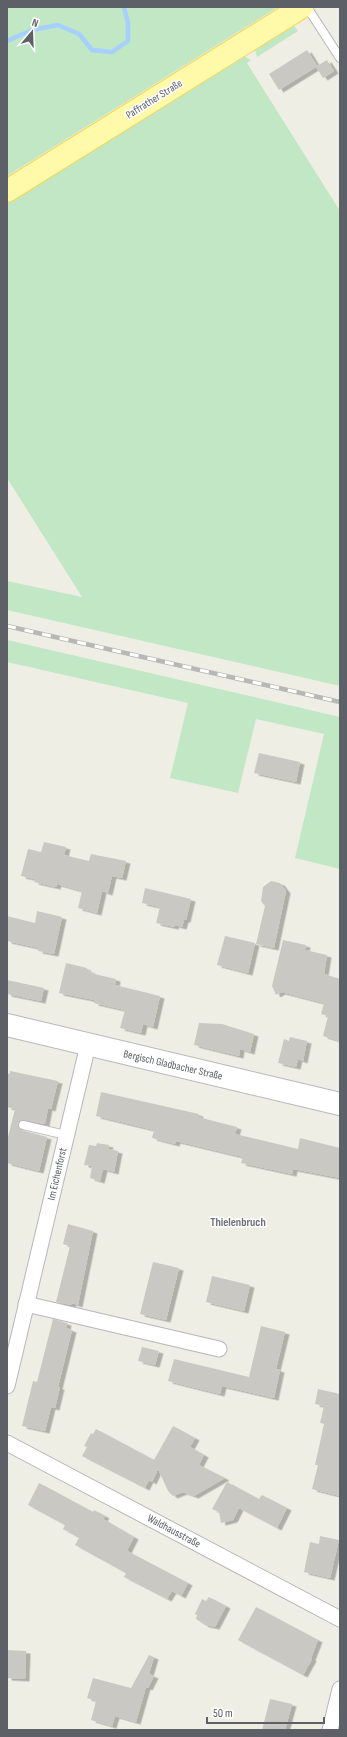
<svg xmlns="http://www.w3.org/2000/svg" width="347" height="1737" viewBox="0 0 347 1737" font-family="'Sofia Sans Condensed',sans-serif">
	<defs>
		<filter id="shadow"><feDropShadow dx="4.5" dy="2.5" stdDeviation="0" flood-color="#0004"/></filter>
	</defs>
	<rect width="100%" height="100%" fill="#efeee5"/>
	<g fill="#c1e7c4">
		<path d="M7 7H278L7 176Z"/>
		<path d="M291 22 298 31 257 57 254 46Z"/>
		<path d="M240 54 251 60 247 63 340 211V686L7 610V581L82 597 7 478V199Z"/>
		<path d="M7 640 340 717V869L295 858 324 734 256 719 238 793 170 778 188 703 7 662Z"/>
	</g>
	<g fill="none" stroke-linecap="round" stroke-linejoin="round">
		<path stroke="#a5d0ff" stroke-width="4.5" d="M7 41 32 30 58 25 79 34 92 50 112 52 128 41V23L124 7"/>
	</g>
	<g fill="#cac8c2" filter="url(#shadow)">
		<path d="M307 50 317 66 327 60 334 71 323 78 316 67 279 90 269 74Z"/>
		<path d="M259 753 300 762 296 782 254 773Z"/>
		<path d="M44 842 66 847 64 855 89 861 91 854 126 861 122 878 112 876 108 893 102 891 97 913 78 908 82 891 57 884 56 887 34 882 35 879 21 876 28 849 41 852Z"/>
		<path d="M271 881 280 883 286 891 274 948 256 944 265 906 261 901 263 887Z"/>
		<path d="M145 888 191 899 186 920H184L182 927 175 925 174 927 156 923 160 907 142 903Z"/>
		<path d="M37 911 62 917 54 954 38 951 39 948 7 941V916L35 923Z"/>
		<path d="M225 936 255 943 248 973 217 965Z"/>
		<path d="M283 940 306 945 305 950 327 955 324 974 340 979V1041L323 1036 328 1016 321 1014 324 1003 281 992 276 995 272 986Z"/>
		<path d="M66 963 87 968 86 970 91 971 90 973 116 979 115 985 160 996 153 1027 143 1024 141 1033 120 1028 125 1010 94 1003V1000L59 993Z"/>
		<path d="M7 980 44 988 41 1001 7 994Z"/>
		<path d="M199 1023 222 1024 254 1034 250 1052 240 1049 239 1056 194 1045Z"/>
		<path d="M290 1037 307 1041 303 1061 298 1059 296 1067 278 1063 284 1039 289 1041Z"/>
		<path d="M10 1071 58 1081 51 1109 48 1108 45 1124 24 1120 19 1121 18 1124 21 1130 47 1137 39 1171 7 1163V1141L15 1109 7 1107V1073L10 1074Z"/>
		<path d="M101 1092 199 1114 198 1117 237 1127 235 1134 265 1141 298 1149 300 1138 340 1148V1178L293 1169 292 1174 241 1163 243 1157 176 1141 175 1144 152 1138 154 1130 96 1116Z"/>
		<path d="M97 1143 109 1145 108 1149 118 1151 114 1172 103 1169 100 1181 90 1178 92 1166 84 1165 89 1145 96 1146Z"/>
		<path d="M68 1224 93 1231 78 1305 72 1303 71 1305 56 1302 70 1246 63 1244Z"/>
		<path d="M153 1262 179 1268 166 1320 140 1314Z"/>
		<path d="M212 1276 250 1285 244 1311 206 1302Z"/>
		<path d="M53 1319 67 1323 66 1328 72 1330 58 1387H60L55 1408 51 1407 45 1431 22 1426 33 1381 37 1382Z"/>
		<path d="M261 1326 285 1332 276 1369 280 1370 274 1398 222 1386 220 1394 168 1381 174 1359 249 1377Z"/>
		<path d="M142 1347 159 1351 155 1365 138 1361Z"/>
		<path d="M318 1389 340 1394V1496L312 1489 318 1465H315L324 1424 320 1423 324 1406 315 1404Z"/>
		<path d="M173 1426 195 1438 190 1447 204 1455 199 1465 225 1478 194 1496 183 1492 173 1496 168 1491 158 1469 152 1482 149 1480 145 1488 82 1456 87 1447 84 1446 91 1433 93 1434 96 1429 154 1460Z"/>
		<path d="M227 1482 259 1499 262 1495 287 1508 277 1528 239 1508 233 1520 221 1523 219 1512 212 1509Z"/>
		<path d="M39 1483 93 1512 94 1510 105 1516 103 1519 134 1537 127 1551 188 1583 181 1596 172 1591 167 1599 124 1577 126 1573 75 1545 79 1538 63 1529 65 1525 28 1505Z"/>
		<path d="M320 1536 339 1540 330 1578 304 1572 310 1542 319 1544Z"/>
		<path d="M209 1597 226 1606 215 1627 205 1625 196 1619 197 1615 195 1614 202 1599 206 1601Z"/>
		<path d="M256 1607 318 1640 311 1658 312 1659 303 1675 238 1640Z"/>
		<path d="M7 1650 26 1651 25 1679 7 1678Z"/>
		<path d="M149 1655 154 1657 149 1674 154 1676 148 1688 146 1687 136 1722 115 1716 112 1726 91 1720 96 1701 87 1698 93 1678 131 1688Z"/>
		<path d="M270 1699 292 1704 285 1730H262Z"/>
	</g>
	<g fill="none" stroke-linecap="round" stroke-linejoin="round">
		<defs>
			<g id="lane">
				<path d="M307 7 340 58"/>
				<path d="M23 1125 66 1135"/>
			</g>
			<g id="street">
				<path d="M26 1304 219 1349"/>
				<path d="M7 1386 88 1045"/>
				<path d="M7 1443 340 1619"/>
				<path d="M330 1730 340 1689"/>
			</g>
			<path id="secondary" d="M7 1025 340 1104"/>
			<path id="primary" d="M7 191 302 7"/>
		</defs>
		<use href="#lane" stroke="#b5b7bc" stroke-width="10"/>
		<use href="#street" stroke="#b5b7bc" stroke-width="17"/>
		<use href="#secondary" stroke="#b6b9bf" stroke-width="24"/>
		<use href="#primary" stroke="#f5d758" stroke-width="24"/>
		<use href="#lane" stroke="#fff" stroke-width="8"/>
		<use href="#street" stroke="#fff" stroke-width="15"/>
		<use href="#secondary" stroke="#fff" stroke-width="22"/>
		<use href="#primary" stroke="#fff9aa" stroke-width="22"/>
		<defs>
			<path id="rail" d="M7 626 340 702"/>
		</defs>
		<use href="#rail" stroke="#b6b7b7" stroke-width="4.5"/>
		<use href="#rail" stroke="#fff" stroke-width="3" stroke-dasharray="9" stroke-linecap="butt"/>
	</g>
	<g text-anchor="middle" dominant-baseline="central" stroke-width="3" stroke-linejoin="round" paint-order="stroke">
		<g font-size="11" fill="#5d6066" stroke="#fff">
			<text transform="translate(154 99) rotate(-32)">Paffrather Straße</text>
			<text transform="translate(173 1065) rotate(13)">Bergisch Gladbacher Straße</text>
			<text transform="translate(57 1174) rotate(-77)">Im Eichenforst</text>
			<text transform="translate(174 1531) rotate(28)">Waldhausstraße</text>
		</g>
		<g font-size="12" font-weight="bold" fill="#6e7278" stroke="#fff">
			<text x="238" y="1222">Thielenbruch</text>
		</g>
	</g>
	<rect width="347" height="1737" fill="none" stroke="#5d6066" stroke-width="16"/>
	<g transform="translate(32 32) rotate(19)" stroke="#ffffff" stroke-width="3" paint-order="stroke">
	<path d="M0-3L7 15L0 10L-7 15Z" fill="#5d6066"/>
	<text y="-6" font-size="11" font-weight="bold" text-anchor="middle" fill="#5d6066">N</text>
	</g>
	<path d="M207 1717v6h117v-6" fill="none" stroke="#5d6066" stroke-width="2"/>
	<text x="213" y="1717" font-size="12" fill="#5d6066" stroke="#ffffff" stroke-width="3" paint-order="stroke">50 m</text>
</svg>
